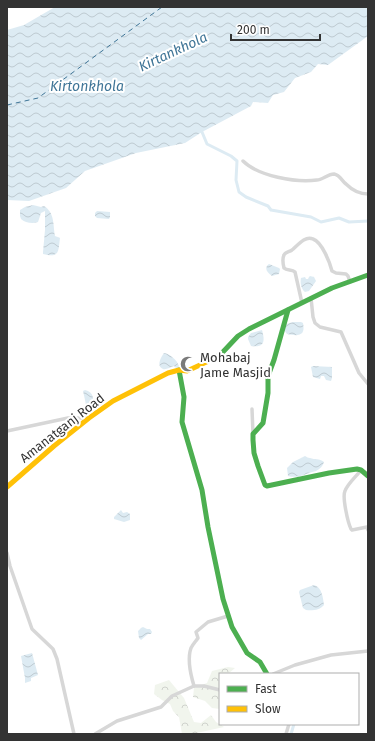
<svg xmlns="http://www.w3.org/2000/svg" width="375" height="741" viewBox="0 0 375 741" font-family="'Fira Sans',sans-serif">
	<defs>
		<pattern id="forest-crowns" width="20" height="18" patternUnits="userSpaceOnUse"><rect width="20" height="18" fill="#f1f5ed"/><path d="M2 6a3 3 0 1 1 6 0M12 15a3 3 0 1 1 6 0" fill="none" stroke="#cfd2cc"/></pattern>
		<pattern id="water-waves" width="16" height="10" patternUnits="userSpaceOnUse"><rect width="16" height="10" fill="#ddebf3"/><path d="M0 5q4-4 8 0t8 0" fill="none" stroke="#becad1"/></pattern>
	</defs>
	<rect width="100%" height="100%" fill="#fff"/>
	<g fill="url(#forest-crowns)">
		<path d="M228 667 235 668 228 674H220V709L212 708 205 701 193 697 194 688 207 683 212 671Z"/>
		<path d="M169 680 184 698 194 722 201 723 211 715 216 722 224 727 192 734H182L179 717 173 711 170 704 162 700 154 694 155 685Z"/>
	</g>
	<g fill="url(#water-waves)">
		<path d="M55 7H368V36L328 65 318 64 311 72 295 78 284 92 273 95 268 103 253 102 251 106 202 132 185 143 136 153 85 171 66 188 29 201 7 200V30L24 25Z"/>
		<path d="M33 205 41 207 44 206C55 213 53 225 55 236L60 238C58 252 60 258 43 254V252L45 230V211L41 213 38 222C33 224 25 223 21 219L20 216V210L25 207Z"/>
		<path d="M97 211 110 212V217L109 219 97 218 95 216V213Z"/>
		<path d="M269 264 279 268 280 269 279 274 272 276C268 273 263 268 269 264Z"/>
		<path d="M310 276 314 277 316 281 309 291 305 292C301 289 300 282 301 278L305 277 306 279H308L309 277Z"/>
		<path d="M293 322H301L303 323C306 337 297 336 287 334 284 331 284 328 286 324Z"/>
		<path d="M262 330C265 341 265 348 251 346L248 339V337L251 333Z"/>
		<path d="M164 353C170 354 177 360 179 366L178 368H176L174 366C171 367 166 370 163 369 156 366 161 357 164 353Z"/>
		<path d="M313 366 332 367V378L331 381 326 380 324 376H321L320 379 313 377 311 367Z"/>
		<path d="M85 390C94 392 94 399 92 407L90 408 87 409 83 391Z"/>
		<path d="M305 456C307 457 308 458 310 458 315 460 319 458 324 462 323 466 320 469 316 471 307 473 298 479 288 476L287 468 293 462Z"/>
		<path d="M121 510 123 513 127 512 130 514V520L124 522 114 519V517Z"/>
		<path d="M314 585C322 587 323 598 324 605 320 610 312 611 306 610L303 608 299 592 300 590Z"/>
		<path d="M143 627 147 629H150L152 632 151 634H148L141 640 139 638 138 631 141 628Z"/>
		<path d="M32 653 38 675 31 678V681L25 683V678L21 656Z"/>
	</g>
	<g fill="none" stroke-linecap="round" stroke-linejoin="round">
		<g stroke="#ddebf3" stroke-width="3">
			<path d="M202 132 207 144 231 156 237 161 236 180 239 192 246 197 268 206 271 210 311 217 321 222 339 218 349 222 368 221"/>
			<path d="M291 734 294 724"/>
		</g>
		<path stroke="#3f7597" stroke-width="1" stroke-dasharray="5 4" stroke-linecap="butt" d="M7 105 38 98 162 7"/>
		<g stroke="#d7d7d7" stroke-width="3.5">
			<path d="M243 161C258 176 296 183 317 180 322 180 328 174 334 174 340 175 342 181 346 184 352 190 360 194 368 194"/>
			<path d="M311 298 313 317 315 323 320 327 341 332 359 373 368 384"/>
			<path d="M302 303 295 272C292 269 287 271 284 268 283 264 282 259 284 255 285 252 289 252 292 250 297 246 305 235 313 239 322 242 330 263 332 271L336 273 346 274 348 276 350 282"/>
			<path d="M252 409 253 434"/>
			<path d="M7 431 68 418H89"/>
			<path d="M361 470C356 477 348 483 345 491 342 497 348 523 351 529L352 530 367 527 368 530"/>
			<path d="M7 553 10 566 32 629 53 649 57 659 74 734"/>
			<path d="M273 674 295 665 331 655 368 651"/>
			<path d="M194 686C191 676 187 659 191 648 193 644 196 641 198 638L196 632 208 622 228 616"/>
			<path d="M95 734 117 721 161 707 172 696 194 686H204L220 690"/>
			<path d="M286 734 289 724"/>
		</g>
		<g stroke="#4caf50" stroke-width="5">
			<path d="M288 310 274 360 268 376V393L263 423 253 434V440L254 453 258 466 265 485 267 486 329 473 357 469 361 470 368 476"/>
			<path d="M213 359 221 354 238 336 249 329 332 288 368 275"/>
			<path d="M179 370 184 397 182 422 202 490 208 527 223 599 232 627 247 653 260 662 267 674"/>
		</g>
		<path stroke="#ffc107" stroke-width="5" d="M7 487 54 446 89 418 113 401 168 373 179 370 187 371 213 359"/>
	</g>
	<defs>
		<symbol id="mosque-bare" viewBox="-9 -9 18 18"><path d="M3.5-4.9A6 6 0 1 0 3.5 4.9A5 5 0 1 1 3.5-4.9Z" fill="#7a7a7a" stroke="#fff" stroke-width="2.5" paint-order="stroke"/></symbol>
	</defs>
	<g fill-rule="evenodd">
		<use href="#mosque-bare" x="177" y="353" width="22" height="22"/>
	</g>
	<g text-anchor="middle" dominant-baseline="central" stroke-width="4" stroke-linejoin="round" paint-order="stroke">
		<g font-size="13" fill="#333" stroke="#fff" text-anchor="start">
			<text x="200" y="357">Mohabaj<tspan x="200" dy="15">Jame Masjid</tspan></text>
		</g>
		<g font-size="13" fill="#333" stroke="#fff">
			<text transform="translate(62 428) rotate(-38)">Amanatganj Road</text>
		</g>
		<g font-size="14" font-style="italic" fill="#3f7597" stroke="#fff">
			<text transform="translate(173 52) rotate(-25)">Kirtankhola</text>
			<text x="87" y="86">Kirtonkhola</text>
		</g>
	</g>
	<rect width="375" height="741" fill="none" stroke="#333333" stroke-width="16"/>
	<rect x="219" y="673" width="140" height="52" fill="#ffffff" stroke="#adadad"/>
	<rect x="227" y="686" width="20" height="6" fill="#4caf50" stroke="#adadad"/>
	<text x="255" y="693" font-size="12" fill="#333333">Fast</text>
	<rect x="227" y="706" width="20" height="6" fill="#ffc107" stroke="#adadad"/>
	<text x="255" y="713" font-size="12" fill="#333333">Slow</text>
	<path d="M231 34v6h89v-6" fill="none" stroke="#333333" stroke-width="2"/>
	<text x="237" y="34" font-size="12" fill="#333333" stroke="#ffffff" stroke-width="3" paint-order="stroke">200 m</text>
</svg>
